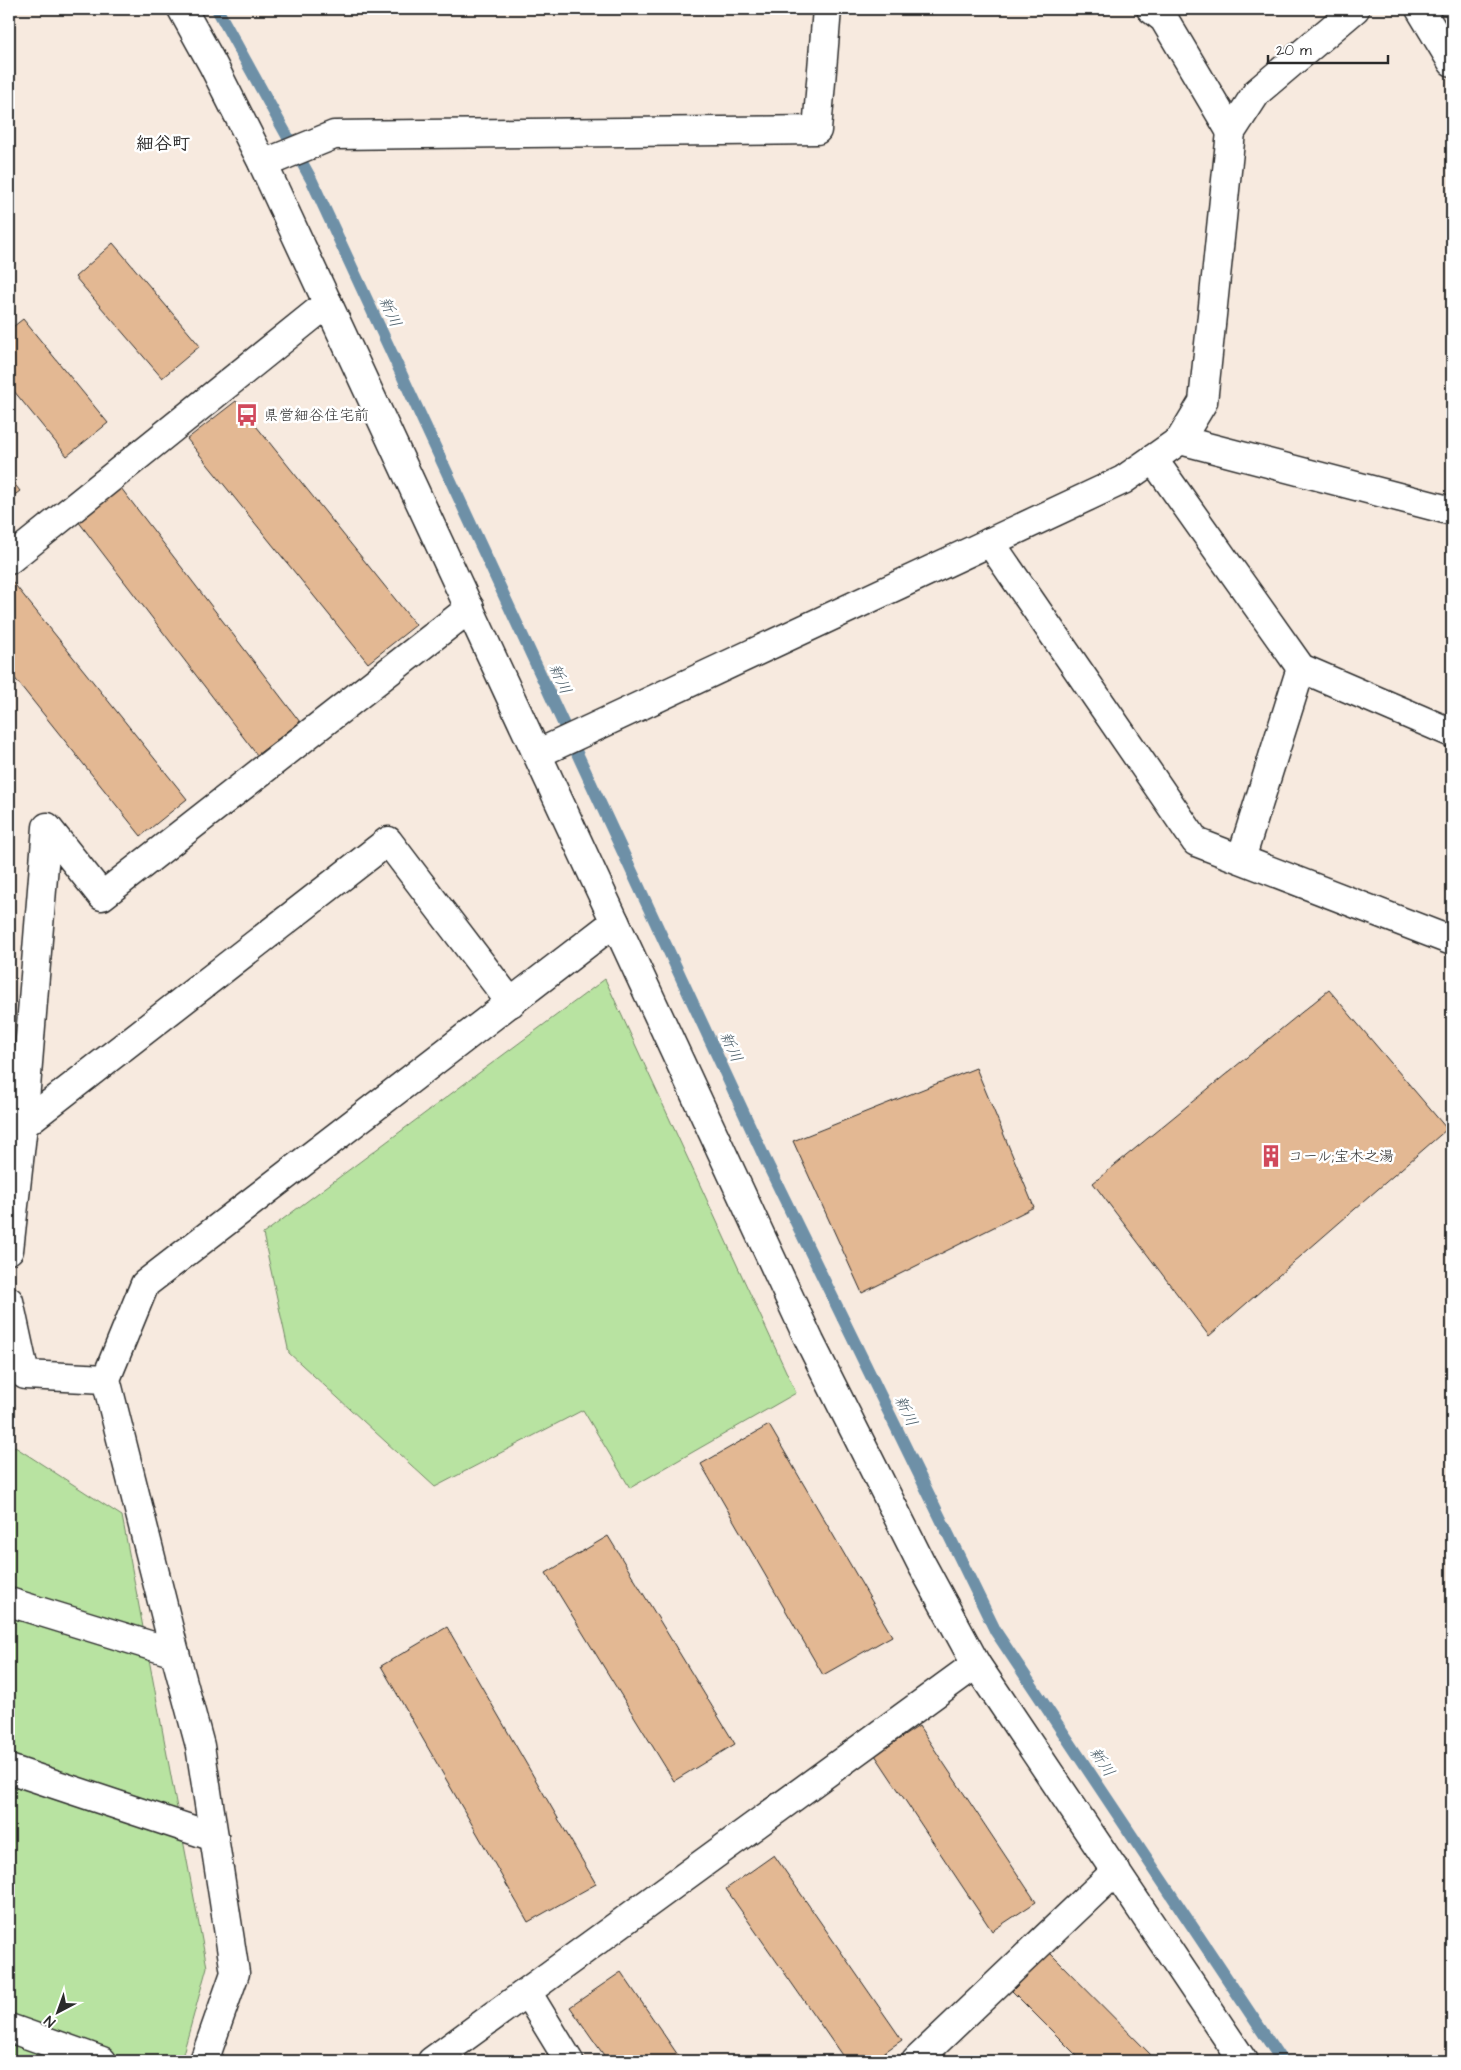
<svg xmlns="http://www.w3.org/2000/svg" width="1461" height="2070" viewBox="0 0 1461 2070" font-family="'Architects Daughter','Klee One',sans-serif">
	<rect width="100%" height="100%" fill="#f7eadf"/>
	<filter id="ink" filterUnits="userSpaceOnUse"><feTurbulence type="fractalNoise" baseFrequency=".02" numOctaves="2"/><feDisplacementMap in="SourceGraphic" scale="10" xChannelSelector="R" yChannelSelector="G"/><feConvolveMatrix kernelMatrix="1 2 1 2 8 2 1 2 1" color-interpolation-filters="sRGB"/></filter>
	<g filter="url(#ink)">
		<g fill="#b8e3a1" stroke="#728766">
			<path d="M605 979 796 1393 630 1488 583 1410 435 1487 289 1353 263 1234Z"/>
			<path d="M9 1443 122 1516 207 1967 181 2061H9Z"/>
		</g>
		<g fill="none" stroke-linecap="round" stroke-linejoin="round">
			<path stroke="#6e90a7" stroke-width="12" d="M217 9 311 179 766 1161 996 1632 1282 2061"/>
		</g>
		<g fill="#e3b893" stroke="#2b2b2b">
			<path d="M113 243 200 346 162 378 75 277Z"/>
			<path d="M23 319 108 423 67 456 9 385V330Z"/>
			<path d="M236 401 416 625 368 663 187 439Z"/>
			<path d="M9 477 20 491 9 499Z"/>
			<path d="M121 488 300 722 257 755 78 521Z"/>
			<path d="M12 581 187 799 141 836 9 671V583Z"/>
			<path d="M1329 990 1447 1129 1209 1336 1093 1183Z"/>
			<path d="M976 1068 1034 1207 862 1293 793 1141Z"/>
			<path d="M769 1425 892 1636 823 1675 701 1464Z"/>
			<path d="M608 1536 735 1744 674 1781 546 1573Z"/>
			<path d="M447 1627 596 1884 528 1922 381 1666Z"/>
			<path d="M919 1726 1036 1902 992 1931 875 1755Z"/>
			<path d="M774 1855 902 2040 872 2061H846L726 1889Z"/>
			<path d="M1050 1953 1157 2061H1082L1012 1991Z"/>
			<path d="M621 1972 682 2061H608L570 2007Z"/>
		</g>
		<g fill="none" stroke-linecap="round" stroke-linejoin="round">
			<defs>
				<g id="minor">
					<path d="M182 9 213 65 263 164 810 1342 921 1563 976 1664 1243 2061"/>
					<path d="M1151 9 1164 19 1231 132"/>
					<path d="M1420 9 1452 62"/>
					<path d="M263 164 334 135 817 130 827 9"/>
					<path d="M1180 440 1452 511"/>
					<path d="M1153 459 1301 668 1452 733"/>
					<path d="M990 542 1196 842 1452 941"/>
					<path d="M9 560 328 303"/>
					<path d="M537 754 1123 480 1180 440 1203 402 1231 132 1257 92 1355 9"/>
					<path d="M1241 859 1301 668"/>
					<path d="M23 1125 388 841 511 1003"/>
					<path d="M9 1250 23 1125 47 827 102 896 470 608"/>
					<path d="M9 1301 25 1375 106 1379"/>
					<path d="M9 1602 175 1653"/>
					<path d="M9 1769 214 1837"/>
					<path d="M527 1992 569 2061"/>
					<path d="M9 2028 102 2061"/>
					<path d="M204 2061 235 1973 200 1746 175 1653 106 1379 145 1284 615 922"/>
					<path d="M432 2061 976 1664"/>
					<path d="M916 2061 1116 1871"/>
				</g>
			</defs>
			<use href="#minor" stroke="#2b2b2b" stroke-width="31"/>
			<use href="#minor" stroke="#fff" stroke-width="28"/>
		</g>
	</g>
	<defs>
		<symbol id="bus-bare" viewBox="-9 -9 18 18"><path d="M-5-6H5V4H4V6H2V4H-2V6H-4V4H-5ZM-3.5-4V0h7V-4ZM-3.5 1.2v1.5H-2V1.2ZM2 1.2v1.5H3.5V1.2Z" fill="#d1495b" stroke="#fff" stroke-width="2.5" paint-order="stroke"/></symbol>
		<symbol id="building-bare" viewBox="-9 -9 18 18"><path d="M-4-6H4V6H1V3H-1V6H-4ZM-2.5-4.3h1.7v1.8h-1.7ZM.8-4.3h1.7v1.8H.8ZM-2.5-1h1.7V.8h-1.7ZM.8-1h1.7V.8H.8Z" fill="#d1495b" stroke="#fff" stroke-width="2.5" paint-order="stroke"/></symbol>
	</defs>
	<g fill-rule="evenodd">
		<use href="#bus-bare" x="231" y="399" width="32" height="32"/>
		<use href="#building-bare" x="1255" y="1140" width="32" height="32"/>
	</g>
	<g text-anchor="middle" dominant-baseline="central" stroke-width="5" stroke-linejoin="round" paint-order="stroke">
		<g font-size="15" fill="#2b2b2b" stroke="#fff" text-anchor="start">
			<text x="264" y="415">県営細谷住宅前</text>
			<text x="1288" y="1156">コール;宝木之湯</text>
		</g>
		<g font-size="16" font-style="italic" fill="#4c5e69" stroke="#fff">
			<text transform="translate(390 312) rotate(65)">新川</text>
			<text transform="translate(560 679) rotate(65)">新川</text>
			<text transform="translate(731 1047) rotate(65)">新川</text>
			<text transform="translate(906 1411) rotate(64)">新川</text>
			<text transform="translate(1102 1762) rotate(56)">新川</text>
		</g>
		<g font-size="18" font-weight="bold" fill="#2b2b2b" stroke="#fff">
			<text x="163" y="143">細谷町</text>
		</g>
	</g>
	<rect width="1461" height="2070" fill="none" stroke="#fff" stroke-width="30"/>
	<rect x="15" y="15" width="1431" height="2040" fill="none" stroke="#2b2b2b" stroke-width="2" filter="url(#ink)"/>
	<g transform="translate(58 2012) rotate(221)" stroke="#ffffff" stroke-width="4" paint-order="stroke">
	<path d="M0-4L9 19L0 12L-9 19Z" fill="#2b2b2b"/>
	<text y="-8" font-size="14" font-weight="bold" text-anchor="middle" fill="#2b2b2b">N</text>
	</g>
	<path d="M1268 55v8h120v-8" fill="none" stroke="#2b2b2b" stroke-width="2.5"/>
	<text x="1276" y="55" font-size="15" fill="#2b2b2b" stroke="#ffffff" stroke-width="4" paint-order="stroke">20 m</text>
</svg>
